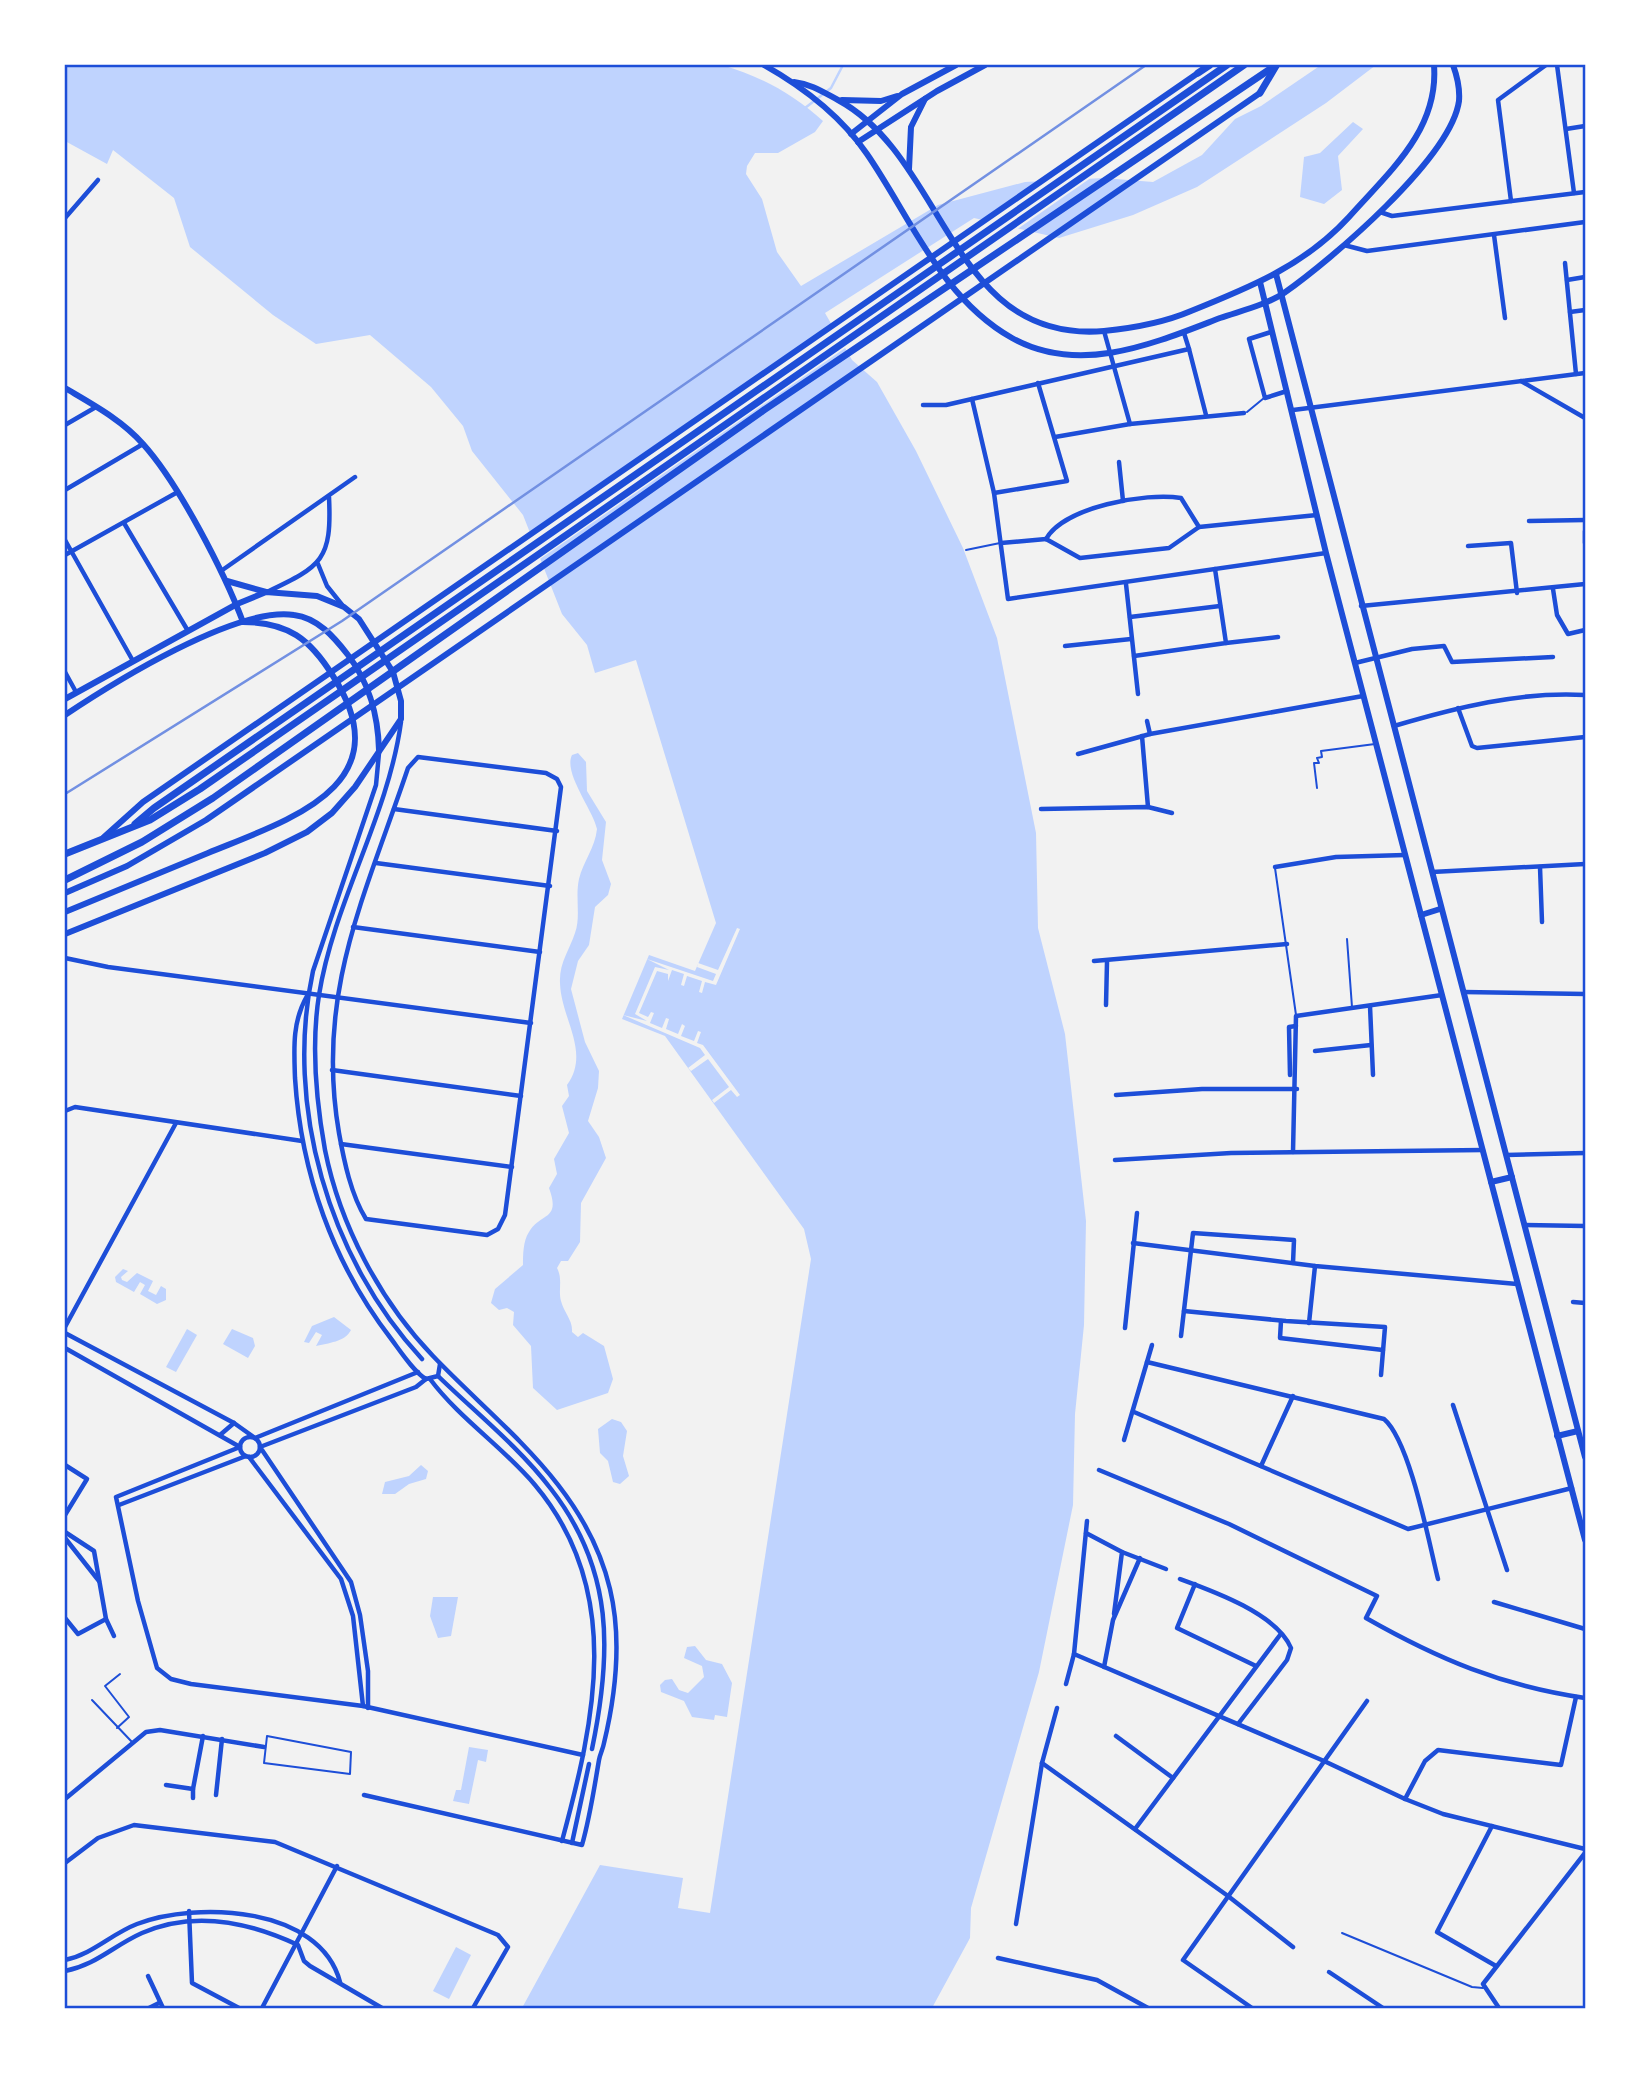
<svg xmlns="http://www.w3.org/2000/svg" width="1650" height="2073" viewBox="0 0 1650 2073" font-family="Lato,sans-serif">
	<rect width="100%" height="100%" fill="#f2f2f2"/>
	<g fill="#bfd3fe">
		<path d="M65 65H722C760 76 793 94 823 121L815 132 778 153H755L747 166 746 174 762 199 777 252 801 286 938 205 1025 182 1104 178 1153 182 1202 155 1235 119 1261 106 1321 65H1376L1326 103 1197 187 1133 215 1059 238 974 218 825 313 852 360 877 382 916 451 963 548 997 638 1036 833 1038 928 1065 1034 1086 1221 1084 1325 1075 1414 1073 1505 1039 1672 971 1908 970 1938 932 2008H522L600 1865 683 1878 678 1908 710 1913 811 1259 804 1229 665 1036 622 1019 649 955 695 971 716 923 636 660 595 673 587 645 562 614 523 515 472 451 463 426 431 387 370 335 316 344 273 315 190 247 174 198 113 150 107 164 65 141Z"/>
		<path d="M1353 122 1363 129 1338 156 1342 190 1324 204 1300 197 1304 157 1320 153Z"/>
		<path d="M578 753 586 762 587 791 606 822 602 860 611 884 608 895 595 907 589 945 578 961 571 989 585 1042 599 1071 598 1088 588 1121 599 1137 606 1158 581 1203 580 1242 568 1261H561L557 1268C563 1279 558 1290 561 1301 564 1313 573 1320 572 1332L578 1337 583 1333 604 1346 613 1379 608 1393 557 1410 533 1388 531 1346 513 1325 514 1312 507 1308 499 1310 491 1303 495 1289 523 1265C523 1255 523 1241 529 1232 541 1212 561 1221 549 1188L557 1174 554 1159 569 1133 562 1106 569 1096 567 1085C591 1052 561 1019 560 983 559 963 569 951 575 933 581 917 575 897 579 879 583 862 595 848 597 829 593 810 563 773 572 755Z"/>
		<path d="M123 1269 128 1271 121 1277 122 1280 127 1282 137 1273 153 1281 148 1291 156 1295 161 1286 166 1289V1300L157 1304 140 1294 145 1285 140 1282 134 1292 116 1282 115 1277Z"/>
		<path d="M334 1317 351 1330C345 1342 328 1343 316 1346L322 1335 316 1332 309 1343 304 1342 312 1326Z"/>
		<path d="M187 1329 197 1335 176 1372 166 1367Z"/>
		<path d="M232 1329 253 1338 255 1346 248 1358 223 1344Z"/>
		<path d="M612 1419 621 1422 627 1431 623 1456 629 1476 620 1484 613 1482 608 1461 600 1453 598 1429Z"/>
		<path d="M421 1465 428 1471 426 1479 409 1484 395 1494H382L385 1482 409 1476Z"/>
		<path d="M433 1597H458L451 1636 438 1638 430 1616Z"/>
		<path d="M695 1646 706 1660 722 1664 732 1683 727 1717 715 1715 714 1720 692 1717 684 1701 661 1692 660 1685 665 1680 672 1679 679 1690 688 1693 704 1677 702 1666 684 1658 687 1647Z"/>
		<path d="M469 1747 488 1750 486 1762 478 1760 469 1804 453 1801 456 1790H461Z"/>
		<path d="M456 1947 471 1955 449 1999 433 1991Z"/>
	</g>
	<g fill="#f2f2f2">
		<path d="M1095 175 1016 230 978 222 1042 178Z"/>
		<path d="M834 322 848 346 537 561 526 534Z"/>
		<path d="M737 928 740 929 716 985 705 982 702 993 699 992 702 981 687 976 684 986 681 985 684 974 672 970 668 981V974L657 971 639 1013 648 1017 651 1012 654 1013 650 1023 662 1028 666 1018 669 1019 666 1029 678 1034 682 1024 685 1026 681 1036 694 1041 698 1031 701 1032 697 1043 703 1045 740 1095 737 1097 731 1090 714 1103 712 1100 729 1087 708 1059 691 1071 688 1068 705 1055 700 1048 623 1015 647 1021 635 1014 655 967 669 970 647 959 713 981 716 974 697 967 698 963 718 970Z"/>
	</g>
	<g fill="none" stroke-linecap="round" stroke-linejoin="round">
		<path stroke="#bfd3fe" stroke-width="2.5" d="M805 108 831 88 843 65"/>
		<g stroke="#1d4ed8" stroke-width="2">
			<path d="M1247 412 1264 398"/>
			<path d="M966 550 1000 543"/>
			<path d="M1317 788 1314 763H1319L1317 758 1322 757 1321 751 1375 744"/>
			<path d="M1275 868 1296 1015"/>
			<path d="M1347 939 1352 1007"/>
			<path d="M92 1700 132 1742"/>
			<path d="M117 1728 129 1717 105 1686 120 1674"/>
			<path d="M267 1736 351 1752 350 1774 264 1763Z"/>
			<path d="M1342 1933 1472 1987 1483 1988"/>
		</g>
		<g stroke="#1d4ed8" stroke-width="4.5">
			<path d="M1557 65 1574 193"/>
			<path d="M1566 129 1585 126"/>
			<path d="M1511 201 1498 100 1546 65"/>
			<path d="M1380 212 1392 216 1585 192"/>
			<path d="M65 218 98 180"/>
			<path d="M1494 235 1505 318"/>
			<path d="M1344 245 1367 251 1585 222"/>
			<path d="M1565 263 1576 374"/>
			<path d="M1567 280 1585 277"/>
			<path d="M1570 312 1585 310"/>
			<path d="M1104 331 1130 424"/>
			<path d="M1271 332 1249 339 1265 398 1287 391"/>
			<path d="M1189 349 1206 415"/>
			<path d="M1521 381 1585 418"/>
			<path d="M972 399 994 493 1008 599 1326 553"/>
			<path d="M923 405H946L1189 349 1184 333"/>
			<path d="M1293 410 1585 373"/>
			<path d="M65 425 96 407"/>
			<path d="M1055 437 1130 424 1244 413"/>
			<path d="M1119 462 1123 501"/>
			<path d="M65 490 143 444"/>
			<path d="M994 493 1067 481 1038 383"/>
			<path d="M1529 521 1585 520"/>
			<path d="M124 523 188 631"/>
			<path d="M1046 539 1080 558 1169 548 1199 527 1317 515"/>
			<path d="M1046 539C1064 507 1146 492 1181 498L1199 527"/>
			<path d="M65 540 133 661"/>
			<path d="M1001 543 1046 539"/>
			<path d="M1585 543V531"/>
			<path d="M1468 546 1511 543 1517 593"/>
			<path d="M65 555 176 493"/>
			<path d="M318 564 327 586 343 606"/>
			<path d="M221 571 355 477"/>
			<path d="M1126 584 1138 694"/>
			<path d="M1553 589 1557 615 1568 634 1585 630"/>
			<path d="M267 592C322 566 332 560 329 497"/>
			<path d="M1361 606 1585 584"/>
			<path d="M1130 617 1220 606"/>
			<path d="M1226 643 1278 637"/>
			<path d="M1065 646 1131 639"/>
			<path d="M1134 656 1226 643 1215 569"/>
			<path d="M1355 663 1412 649 1444 646 1452 662 1553 657"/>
			<path d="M65 672 76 692"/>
			<path d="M1458 708 1472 746 1477 748 1585 737"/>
			<path d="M1147 721 1150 734"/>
			<path d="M1394 726C1455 708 1521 691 1585 695"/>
			<path d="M1142 736 1148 807"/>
			<path d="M379 753 376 785 313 971C284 1105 329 1259 422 1359"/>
			<path d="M1078 754 1150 734 1363 696"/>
			<path d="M418 757 546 773 557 779 561 787 505 1215 498 1229 487 1235 366 1219C351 1195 344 1161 339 1133 315 994 365 896 408 768Z"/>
			<path d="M394 809 557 831"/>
			<path d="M1041 809 1148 807 1172 813"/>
			<path d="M376 863 550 886"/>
			<path d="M1275 867 1336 857 1405 855"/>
			<path d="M1540 867 1542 922"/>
			<path d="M1432 872 1585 864"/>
			<path d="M353 927 540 952"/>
			<path d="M65 958 108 967 531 1023"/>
			<path d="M1094 961 1287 944"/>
			<path d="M1464 992 1585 994"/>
			<path d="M307 996C292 1022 294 1049 295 1078 301 1173 333 1264 392 1340 401 1352 414 1372 426 1379L438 1376 440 1364"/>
			<path d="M1106 1005 1107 962"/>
			<path d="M1370 1006 1373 1075"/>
			<path d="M1315 1051 1371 1045"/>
			<path d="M332 1070 521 1096"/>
			<path d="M1290 1075 1289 1027 1296 1026"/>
			<path d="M1116 1095 1202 1089H1297"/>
			<path d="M65 1111 75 1107 302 1141"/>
			<path d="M341 1144 512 1167"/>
			<path d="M1293 1152 1296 1016 1442 995"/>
			<path d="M1506 1155 1585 1153"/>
			<path d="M1115 1160 1231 1153 1483 1150"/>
			<path d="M1525 1225 1585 1226"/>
			<path d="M1133 1243 1315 1266 1517 1284"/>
			<path d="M1573 1302 1585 1303"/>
			<path d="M1184 1311 1286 1321 1385 1327 1381 1375"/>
			<path d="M1281 1321 1280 1338 1383 1350"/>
			<path d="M1309 1323 1315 1266"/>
			<path d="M65 1327 176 1123"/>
			<path d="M1125 1328 1137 1213"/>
			<path d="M65 1333 234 1423 255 1438 418 1372"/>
			<path d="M1181 1336 1193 1233 1294 1240 1293 1263"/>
			<path d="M65 1348 240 1447"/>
			<path d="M1147 1362 1384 1419C1410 1441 1429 1543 1438 1579"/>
			<path d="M438 1376C475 1412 519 1447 551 1489 614 1570 612 1653 592 1749"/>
			<path d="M430 1379C460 1419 503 1447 535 1485 624 1591 595 1719 562 1841"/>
			<path d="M1453 1405 1507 1570"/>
			<path d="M1134 1412 1408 1529 1572 1488"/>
			<path d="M220 1435 234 1423"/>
			<circle cx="250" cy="1447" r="10"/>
			<path d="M1124 1440 1152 1345"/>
			<path d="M240 1447 116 1497 138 1601 157 1668 171 1679 191 1684 363 1706 583 1755"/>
			<path d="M249 1457 341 1579 353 1616 363 1706"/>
			<path d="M65 1465 87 1479 65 1515"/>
			<path d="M1261 1466 1293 1396"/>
			<path d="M1099 1470 1229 1524 1377 1596 1366 1618C1438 1659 1502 1686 1585 1698"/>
			<path d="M119 1505 246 1456"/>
			<path d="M65 1532 94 1551 106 1619 114 1636"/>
			<path d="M1086 1533 1122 1552 1114 1614"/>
			<path d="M65 1538 99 1581"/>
			<path d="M1122 1552 1166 1569"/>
			<path d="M1180 1579C1213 1591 1277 1614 1291 1648L1287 1660 1238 1724"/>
			<path d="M1195 1584 1177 1628 1256 1666"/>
			<path d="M1494 1602 1585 1629"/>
			<path d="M65 1618 78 1634 106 1619"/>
			<path d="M1074 1654 1324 1761 1405 1799 1443 1814 1585 1849"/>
			<path d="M1104 1667 1113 1620 1140 1558"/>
			<path d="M1066 1684 1074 1654 1087 1521"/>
			<path d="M368 1708V1671L360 1615 351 1582 260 1447 416 1387 426 1379"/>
			<path d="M1116 1736 1173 1778"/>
			<path d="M1042 1763 1228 1896 1293 1947"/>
			<path d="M166 1785 193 1789 203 1736"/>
			<path d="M216 1795 222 1739"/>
			<path d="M364 1795 582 1845C590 1817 594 1789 599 1760 600 1754 603 1749 604 1743 616 1693 622 1639 610 1589 586 1487 502 1428 433 1356 380 1301 340 1225 325 1150 316 1100 311 1046 319 995 334 901 388 817 401 722"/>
			<path d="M193 1798V1789"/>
			<path d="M65 1799 146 1732 160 1730 264 1747"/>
			<path d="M1405 1799 1425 1761 1438 1750 1561 1765 1576 1697"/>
			<path d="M1492 1826 1437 1932 1496 1966"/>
			<path d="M1135 1829 1280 1635"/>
			<path d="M572 1843 589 1764"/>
			<path d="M65 1863 98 1838 134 1825 275 1842 498 1935 508 1947 473 2008"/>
			<path d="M189 1911 192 1983 239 2008"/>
			<path d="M1016 1924 1042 1763 1057 1708"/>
			<path d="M998 1958 1097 1980 1148 2008"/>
			<path d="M65 1960C93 1954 111 1934 137 1924 196 1901 320 1906 340 1982"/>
			<path d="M65 1971C96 1965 113 1946 142 1933 194 1910 249 1922 298 1945L304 1961 310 1966 382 2008"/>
			<path d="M1329 1972 1383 2008"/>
			<path d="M148 1976 163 2008"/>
			<path d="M149 2008 159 2003"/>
			<path d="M262 2008 337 1866"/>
			<path d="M1252 2008 1183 1960 1367 1701"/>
			<path d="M1499 2008 1483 1984 1585 1853"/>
		</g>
		<g stroke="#1d4ed8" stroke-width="6">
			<path d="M764 65C803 87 841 116 867 154 911 218 941 298 1012 338 1080 376 1155 343 1220 318 1240 311 1266 305 1284 293 1331 260 1451 158 1459 101 1460 89 1457 76 1453 65"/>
			<path d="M794 82C811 84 823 92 838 100 947 159 950 344 1104 331 1134 328 1163 323 1191 311 1251 287 1305 265 1349 217 1389 172 1439 130 1434 65"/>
			<path d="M842 100 881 101 897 96"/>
			<path d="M851 134 902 94 956 65"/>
			<path d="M858 142 937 91 985 65"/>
			<path d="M909 169 911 127 925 99"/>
			<path d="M1276 274 1585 1457"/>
			<path d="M1260 282 1326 553 1585 1540"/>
			<path d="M65 388C92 404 122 420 143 444 179 484 224 572 243 622"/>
			<path d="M227 581 266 592"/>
			<path d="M1421 915 1440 909"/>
			<path d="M1491 1182 1512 1177"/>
			<path d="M1557 1436 1578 1431"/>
		</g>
		<g stroke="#1d4ed8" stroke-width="6">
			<path d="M65 699 237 604 266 592 317 596 344 607 359 619 393 672 401 701V719L355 787 332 813 307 832 265 853 65 934"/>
			<path d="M65 715C113 683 236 606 294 615 318 618 334 637 348 655 370 684 378 715 379 750"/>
			<path d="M104 837 143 802 1198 73"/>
			<path d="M65 893 127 866 206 820 1260 93"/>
			<path d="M65 912C112 893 160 873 208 853 288 820 404 786 333 676 310 639 288 622 243 622"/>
		</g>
		<g stroke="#1d4ed8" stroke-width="7">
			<path d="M1198 73 1210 65"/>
			<path d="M1260 93 1276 66"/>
			<path d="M135 824 154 808 1227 65"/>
			<path d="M65 854 150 820 200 789 1244 65"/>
			<path d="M65 880 142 842 213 798 764 410 1276 65"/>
		</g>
		<path stroke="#7290e2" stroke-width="2.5" d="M65 794 342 621 1146 65"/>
	</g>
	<rect width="1650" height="2073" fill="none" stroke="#ffffff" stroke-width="133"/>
	<rect x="66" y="66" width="1518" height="1941" fill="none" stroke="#1d4ed8" stroke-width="2.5"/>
</svg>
